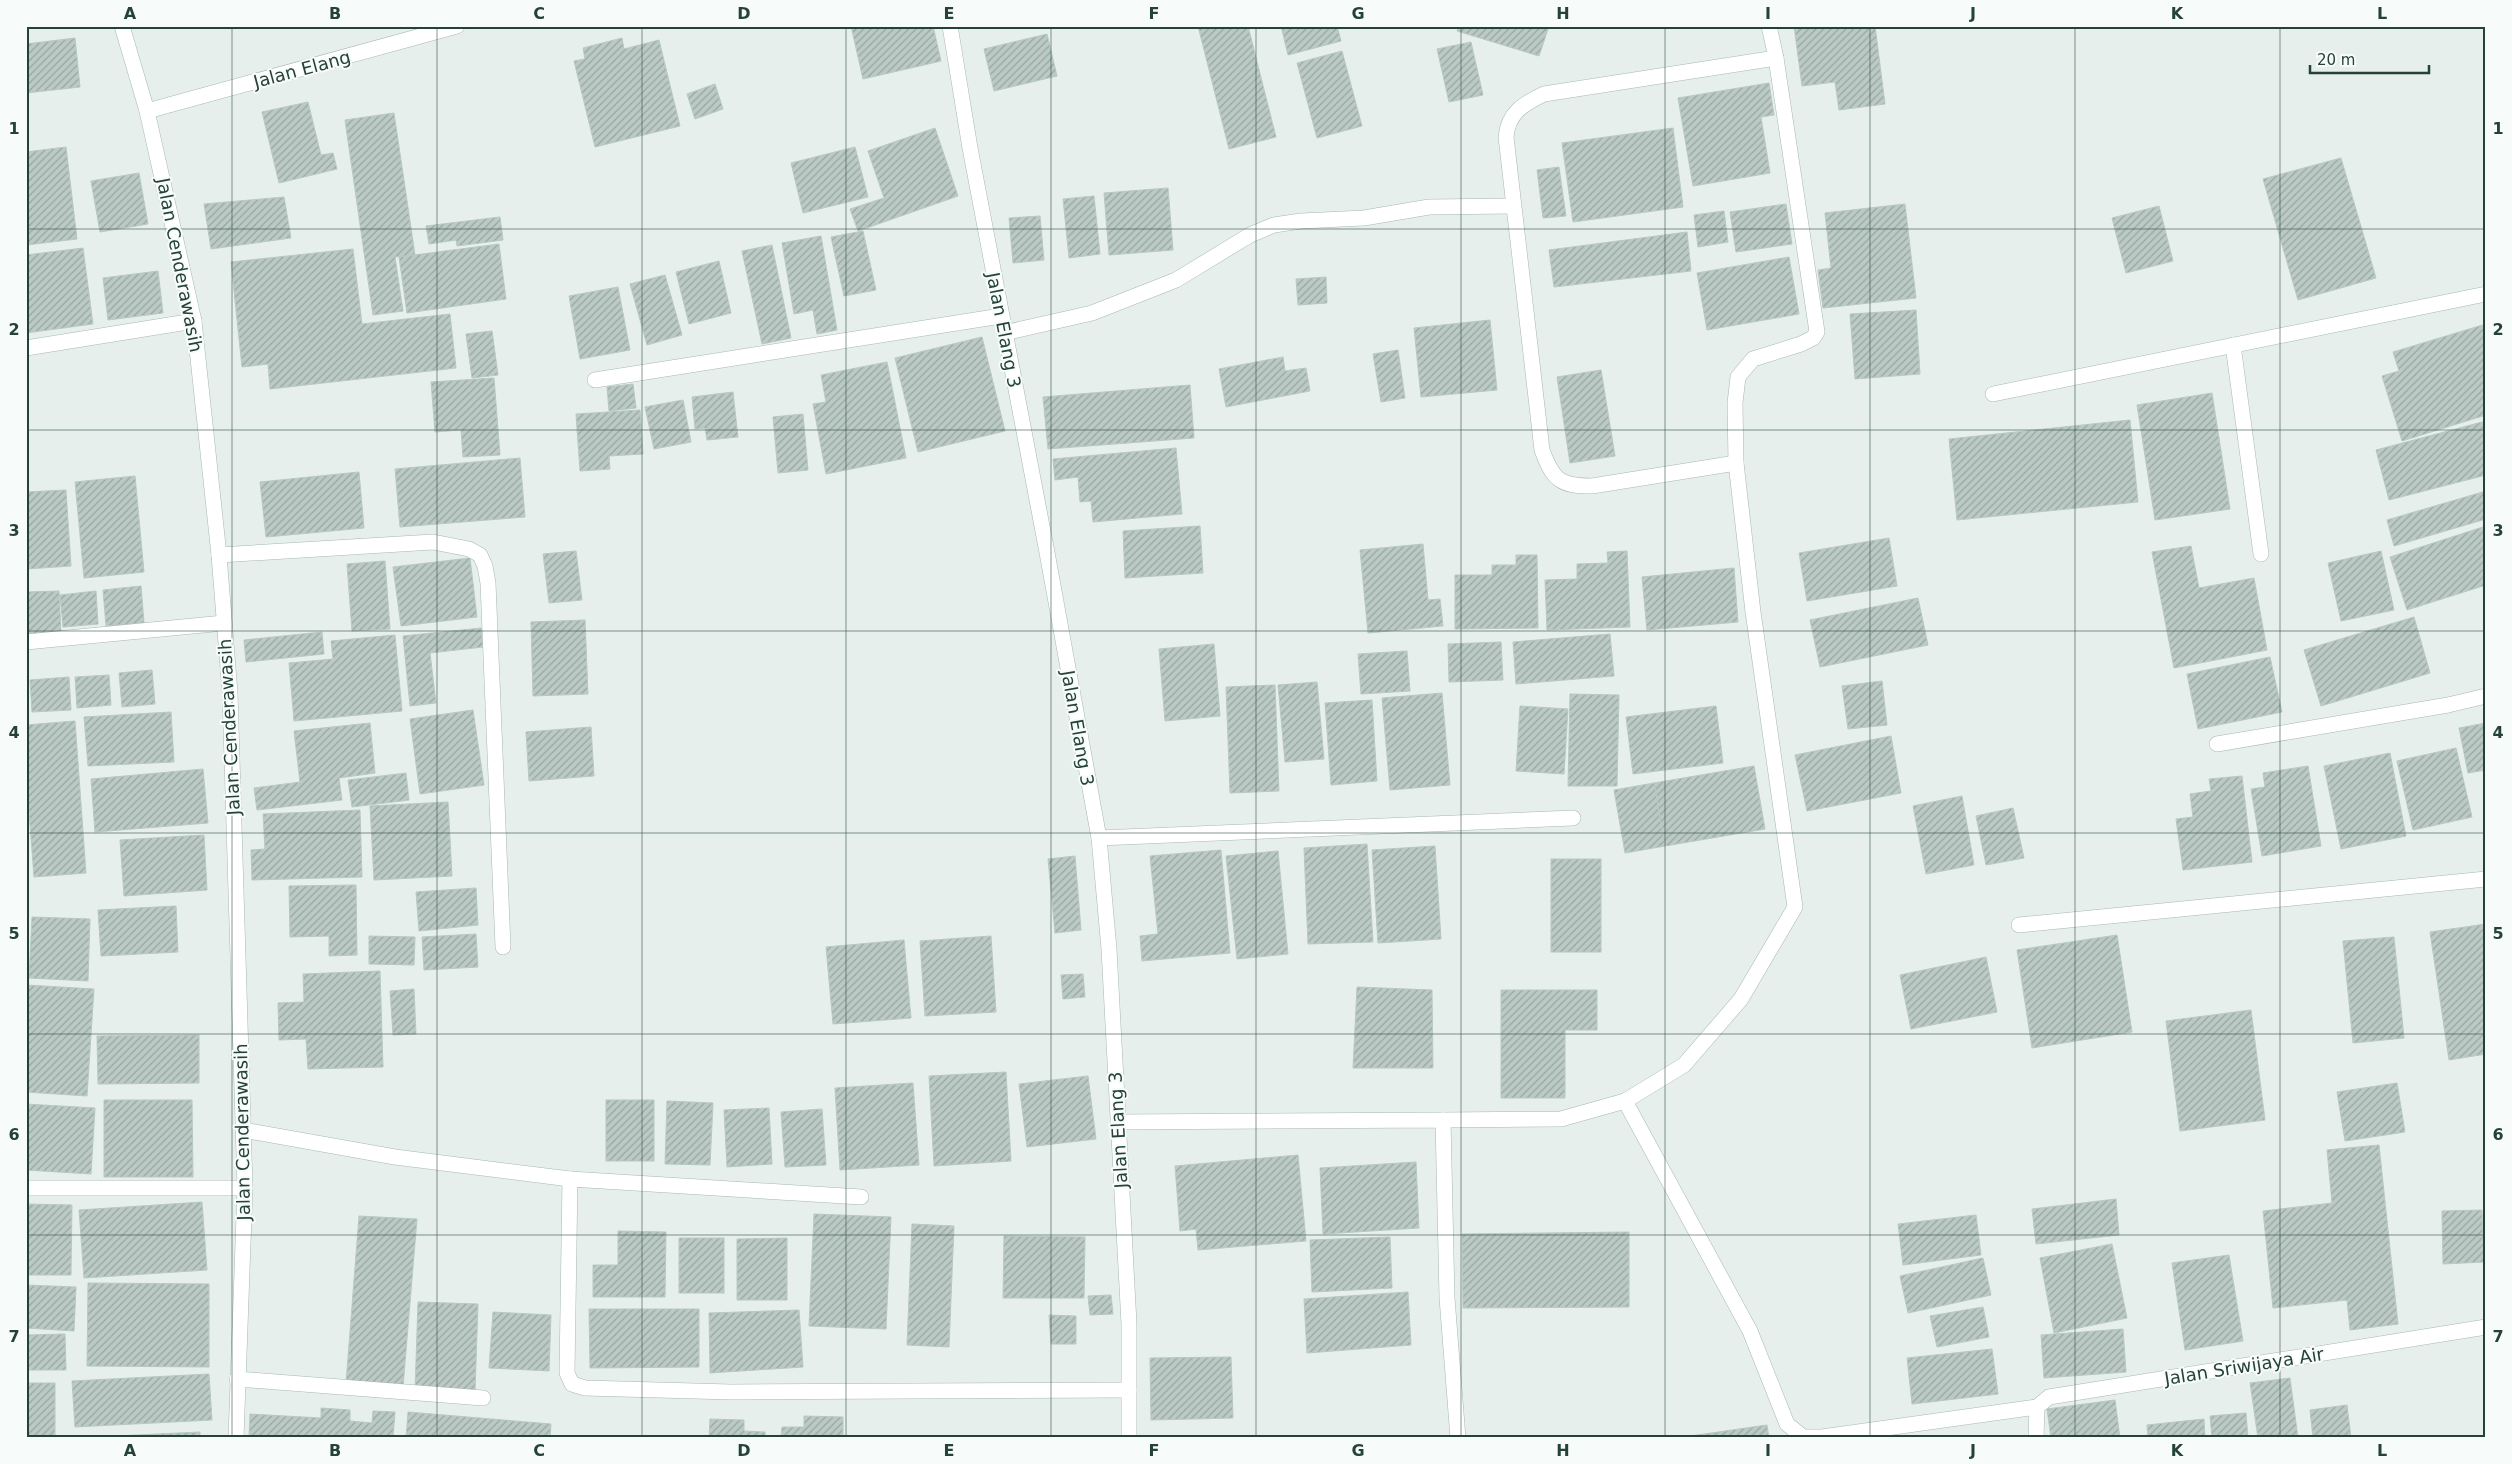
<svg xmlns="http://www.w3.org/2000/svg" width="2512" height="1464" viewBox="0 0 2512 1464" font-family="'DejaVu Sans',sans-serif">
	<defs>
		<pattern id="building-hatch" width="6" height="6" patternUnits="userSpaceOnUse" patternTransform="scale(1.25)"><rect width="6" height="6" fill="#bbcac4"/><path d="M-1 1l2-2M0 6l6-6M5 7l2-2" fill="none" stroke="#98a6a0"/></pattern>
	</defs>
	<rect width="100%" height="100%" fill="#e6efeb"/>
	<g fill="url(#building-hatch)" stroke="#b8c9c2">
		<path d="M851 26H933L941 61 863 79Z"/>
		<path d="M1198 26H1248L1276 137 1229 149Z"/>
		<path d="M1281 26H1337L1341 41 1288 55Z"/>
		<path d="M1459 26H1549L1539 56 1457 31Z"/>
		<path d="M1794 26H1875L1885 104 1839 110 1835 82 1802 86Z"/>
		<path d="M1047 34 1057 76 994 91 984 49Z"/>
		<path d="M75 38 80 87 26 93V44Z"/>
		<path d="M622 38 624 49 659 40 680 126 595 147 574 61 585 59 583 48Z"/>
		<path d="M1471 42 1483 95 1449 102 1437 49Z"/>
		<path d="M1342 51 1362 126 1317 138 1297 63Z"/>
		<path d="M1769 83 1774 115 1761 117 1770 173 1693 186 1678 98Z"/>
		<path d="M715 84 723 109 695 119 687 94Z"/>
		<path d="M308 102 321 155 333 153 337 169 279 183 262 112Z"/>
		<path d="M394 113 415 255 395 257 403 311 373 315 345 120Z"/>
		<path d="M935 128 958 196 858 231 850 209 884 198 868 151Z"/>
		<path d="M1673 128 1683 207 1573 222 1562 143Z"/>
		<path d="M66 147 77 239 26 245V152Z"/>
		<path d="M855 147 868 197 803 213 791 163Z"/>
		<path d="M2341 158 2376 278 2298 300 2263 179Z"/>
		<path d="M1559 167 1566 216 1543 218 1537 170Z"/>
		<path d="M139 173 148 224 100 232 91 181Z"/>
		<path d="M1168 188 1173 250 1109 255 1104 193Z"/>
		<path d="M1094 196 1100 254 1069 258 1063 199Z"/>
		<path d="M284 197 291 238 211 249 204 204Z"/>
		<path d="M1786 204 1792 244 1736 252 1730 212Z"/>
		<path d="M1905 204 1916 298 1823 308 1818 270 1831 268 1825 213Z"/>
		<path d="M2159 206 2173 261 2126 273 2112 218Z"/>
		<path d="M1724 211 1728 242 1698 247 1694 215Z"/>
		<path d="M1040 216 1044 260 1013 263 1009 218Z"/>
		<path d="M500 217 503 240 457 246 456 240 429 244 426 226Z"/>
		<path d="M863 231 876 290 844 296 831 237Z"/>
		<path d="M1687 232 1691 271 1554 287 1549 250Z"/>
		<path d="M821 236 837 330 817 334 813 310 794 314 782 243Z"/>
		<path d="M499 244 506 299 407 313 399 257Z"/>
		<path d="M772 245 791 338 762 344 742 251Z"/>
		<path d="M83 248 93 324 26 333V255Z"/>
		<path d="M353 249 362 324 450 314 456 368 270 389 268 364 242 367 231 262Z"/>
		<path d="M1789 257 1799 314 1707 330 1697 273Z"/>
		<path d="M719 261 731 313 689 324 676 272Z"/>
		<path d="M158 271 163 313 108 320 103 278Z"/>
		<path d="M665 275 682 335 647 345 630 284Z"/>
		<path d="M1326 277 1327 303 1298 305 1296 279Z"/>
		<path d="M618 287 630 350 580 359 569 296Z"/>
		<path d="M1916 310 1920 374 1855 379 1850 314Z"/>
		<path d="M1490 320 1497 390 1421 397 1414 328Z"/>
		<path d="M2486 324V415L2402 441 2382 376 2399 371 2393 352Z"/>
		<path d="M492 331 498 375 472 378 466 334Z"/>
		<path d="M982 337 1005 431 918 452 895 358Z"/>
		<path d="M1398 350 1405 398 1381 402 1373 354Z"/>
		<path d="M1283 357 1285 371 1306 368 1310 391 1226 407 1219 369Z"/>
		<path d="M887 362 906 458 826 474 813 404 826 402 821 375Z"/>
		<path d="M1601 370 1615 456 1570 463 1557 377Z"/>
		<path d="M494 378 500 455 463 457 461 430 435 432 431 382Z"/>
		<path d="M633 384 636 408 609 411 607 387Z"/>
		<path d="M1190 385 1194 438 1048 449 1043 397Z"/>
		<path d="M733 392 738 437 707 440 705 428 695 429 692 397Z"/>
		<path d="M2212 393 2230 509 2155 520 2137 405Z"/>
		<path d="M683 400 691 442 654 449 645 407Z"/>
		<path d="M640 410 643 454 609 456 610 469 580 471 576 414Z"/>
		<path d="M803 414 808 470 778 473 773 417Z"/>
		<path d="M2130 420 2138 502 1957 520 1949 439Z"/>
		<path d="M2486 421V475L2389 500 2376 450Z"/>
		<path d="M1176 448 1182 514 1093 522 1091 501 1080 502 1078 477 1055 480 1053 459Z"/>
		<path d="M520 458 525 517 400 527 395 469Z"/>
		<path d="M359 472 364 528 266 537 260 482Z"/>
		<path d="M135 476 144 572 84 578 75 482Z"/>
		<path d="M66 490 71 566 26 569V492Z"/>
		<path d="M2486 491V519L2394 546 2387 520Z"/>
		<path d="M1200 526 1203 573 1125 578 1123 531Z"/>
		<path d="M2486 526V585L2407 610 2390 557Z"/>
		<path d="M1889 538 1897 586 1807 601 1799 553Z"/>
		<path d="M1423 544 1428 600 1440 599 1443 626 1368 633 1360 550Z"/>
		<path d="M2191 546 2199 588 2254 578 2267 650 2174 668 2152 552Z"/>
		<path d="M576 551 582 600 549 603 543 554Z"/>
		<path d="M1627 551 1630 627 1547 630 1545 580 1577 579V564L1608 563 1607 552Z"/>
		<path d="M2381 551 2394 610 2341 621 2328 563Z"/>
		<path d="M1516 555H1537L1538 628 1455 629V575H1492V565H1516Z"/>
		<path d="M470 558 477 617 401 626 393 567Z"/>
		<path d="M385 561 390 629 352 631 347 564Z"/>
		<path d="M1734 568 1738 622 1647 630 1642 577Z"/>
		<path d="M141 586 144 623 106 626 103 590Z"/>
		<path d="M59 591 61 633 27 635 26 592Z"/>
		<path d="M96 591 98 624 63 627 60 595Z"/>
		<path d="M1918 598 1928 645 1820 667 1810 620Z"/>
		<path d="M2414 617 2430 673 2321 706 2304 650Z"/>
		<path d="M585 620 588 694 533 696 531 622Z"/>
		<path d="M481 628 483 647 430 653 436 703 410 706 403 636Z"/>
		<path d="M322 632 324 654 246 662 244 640Z"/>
		<path d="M1610 634 1614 676 1516 684 1513 642Z"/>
		<path d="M395 635 402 711 294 721 289 663 333 659 331 641Z"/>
		<path d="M1501 642 1503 680 1449 682 1448 644Z"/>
		<path d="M1214 644 1220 716 1165 721 1159 649Z"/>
		<path d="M1407 651 1410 691 1361 694 1358 654Z"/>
		<path d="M2270 657 2282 712 2198 729 2187 674Z"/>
		<path d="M152 670 155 704 122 707 119 673Z"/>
		<path d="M109 675 111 705 77 708 75 677Z"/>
		<path d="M69 677 71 710 32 712 30 680Z"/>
		<path d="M1882 681 1887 725 1848 729 1842 686Z"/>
		<path d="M1317 682 1324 759 1285 762 1278 685Z"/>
		<path d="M1275 685 1279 791 1230 793 1226 687Z"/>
		<path d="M1442 693 1450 785 1390 790 1382 698Z"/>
		<path d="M1570 694 1619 695 1617 786H1568Z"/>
		<path d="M1372 700 1377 781 1331 785 1325 703Z"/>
		<path d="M1520 706 1568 709 1564 774 1516 771Z"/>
		<path d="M1716 706 1723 763 1633 774 1626 717Z"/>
		<path d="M473 710 484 785 420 794 410 719Z"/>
		<path d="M171 712 174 762 88 766 84 717Z"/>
		<path d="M75 721 86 873 34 877 26 772V725Z"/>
		<path d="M370 723 375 773 339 778 342 800 257 810 254 788 300 782 294 731Z"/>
		<path d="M2486 723V770L2468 773 2459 728Z"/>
		<path d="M591 727 594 776 529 781 526 732Z"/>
		<path d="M1891 736 1901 793 1807 811 1795 755Z"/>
		<path d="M2456 748 2472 817 2413 830 2397 761Z"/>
		<path d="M2390 753 2406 836 2341 849 2324 766Z"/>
		<path d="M1754 766 1765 829 1665 846 1654 783Z"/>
		<path d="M2308 766 2321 846 2262 856 2251 789 2265 787 2263 773Z"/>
		<path d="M203 769 208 823 95 832 91 779Z"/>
		<path d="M406 773 409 800 352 807 348 780Z"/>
		<path d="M2242 776 2252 862 2183 870 2176 819 2193 817 2190 794 2211 791 2209 779Z"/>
		<path d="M1654 783 1665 846 1625 853 1614 790Z"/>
		<path d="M1962 796 1974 865 1926 874 1913 806Z"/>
		<path d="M448 802 452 876 374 880 370 806Z"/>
		<path d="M2013 808 2024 858 1986 865 1976 816Z"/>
		<path d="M360 810 362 877 252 880 251 850 265 849 263 814Z"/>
		<path d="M204 835 207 890 124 896 120 840Z"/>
		<path d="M1367 844 1373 942 1308 944 1304 848Z"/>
		<path d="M1435 846 1441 939 1378 943 1372 850Z"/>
		<path d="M1221 850 1230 953 1142 961 1140 936 1158 934 1150 856Z"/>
		<path d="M1278 851 1288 954 1237 959 1226 856Z"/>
		<path d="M1075 856 1081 930 1055 933 1048 859Z"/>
		<rect x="1551" y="859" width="50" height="93"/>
		<path d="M356 885 357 955 329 956V936L290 937 289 886Z"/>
		<path d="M476 888 478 925 419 931 416 892Z"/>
		<path d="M176 906 178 952 101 956 98 910Z"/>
		<path d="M32 917 90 919 88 981 29 978Z"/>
		<path d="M2486 924V1054L2449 1060 2430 932Z"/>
		<path d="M476 934 478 967 424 970 422 937Z"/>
		<path d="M2117 935 2132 1032 2032 1048 2017 950Z"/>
		<path d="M369 936 415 937 414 965 369 964Z"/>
		<path d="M991 936 996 1012 925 1016 920 941Z"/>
		<path d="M2394 937 2404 1038 2353 1043 2343 941Z"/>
		<path d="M904 940 911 1018 833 1024 826 947Z"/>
		<path d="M1986 957 1997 1012 1911 1029 1900 975Z"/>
		<path d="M380 971 383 1067 308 1069 306 1039 279 1040 278 1003 304 1002 303 974Z"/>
		<path d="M1083 974 1085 997 1063 999 1061 975Z"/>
		<path d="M27 985 94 989 87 1096 26 1092Z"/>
		<path d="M1357 987 1432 990 1433 1068H1353Z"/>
		<path d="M414 989 416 1034 393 1035 390 991Z"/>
		<path d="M1501 990H1597V1030H1565V1098H1501Z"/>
		<path d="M2251 1010 2265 1120 2180 1131 2166 1021Z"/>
		<path d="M199 1035V1083L98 1084 97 1036Z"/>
		<path d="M1006 1072 1011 1161 934 1166 929 1076Z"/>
		<path d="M1088 1076 1096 1139 1027 1147 1019 1084Z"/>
		<path d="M913 1083 919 1165 840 1170 835 1088Z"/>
		<path d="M2397 1083 2405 1132 2345 1141 2337 1092Z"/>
		<path d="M104 1100H192L193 1177H104Z"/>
		<rect x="606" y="1100" width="48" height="61"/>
		<path d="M667 1101 713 1103 710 1165 665 1164Z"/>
		<path d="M26 1104 95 1108 91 1174 26 1170Z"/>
		<path d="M769 1108 772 1164 727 1167 724 1110Z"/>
		<path d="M822 1109 826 1165 785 1167 781 1112Z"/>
		<path d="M2379 1145 2398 1324 2350 1330 2347 1300 2273 1308 2263 1211 2332 1203 2327 1150Z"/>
		<path d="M1298 1155 1306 1241 1198 1250 1196 1229 1180 1231 1175 1166Z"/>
		<path d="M1416 1162 1419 1228 1323 1234 1320 1168Z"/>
		<path d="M2116 1199 2119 1235 2036 1244 2032 1209Z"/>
		<path d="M202 1202 207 1270 84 1278 79 1210Z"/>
		<path d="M26 1204 72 1205 71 1275H26Z"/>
		<path d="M2482 1210 2484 1262 2443 1264 2442 1211Z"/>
		<path d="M814 1214 891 1217 886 1329 809 1326Z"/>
		<path d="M1976 1215 1981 1255 1903 1265 1898 1224Z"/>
		<path d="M359 1216 417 1219 403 1387 346 1383Z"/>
		<path d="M912 1224 954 1226 949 1347 907 1345Z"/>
		<path d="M618 1231 666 1232 665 1297H593V1265H618Z"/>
		<path d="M1629 1232V1307L1463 1308 1462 1234Z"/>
		<path d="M1004 1236 1085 1237 1084 1298H1003Z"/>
		<path d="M1390 1237 1392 1288 1312 1292 1310 1240Z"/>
		<rect x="679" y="1238" width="45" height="55"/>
		<path d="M787 1238V1300H737V1239Z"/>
		<path d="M2112 1244 2127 1318 2054 1333 2040 1258Z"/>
		<path d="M2229 1255 2243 1341 2185 1350 2172 1263Z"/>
		<path d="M1983 1258 1991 1295 1908 1313 1900 1276Z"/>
		<path d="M88 1283 209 1284V1367L87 1366Z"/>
		<path d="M26 1285 76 1287 74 1331 26 1328Z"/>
		<path d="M1408 1292 1411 1345 1307 1353 1304 1299Z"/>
		<path d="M1111 1295 1113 1314 1090 1315 1088 1296Z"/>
		<path d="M418 1302 478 1304 475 1392 415 1391Z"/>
		<path d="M1983 1307 1989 1337 1937 1347 1930 1316Z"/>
		<path d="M589 1309H699V1367L590 1368Z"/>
		<path d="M799 1310 803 1367 710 1373 709 1313Z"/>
		<path d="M493 1312 551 1315 549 1371 489 1368Z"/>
		<path d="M1049 1315 1076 1316V1344H1051Z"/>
		<path d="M2123 1329 2126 1372 2044 1378 2041 1335Z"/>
		<path d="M65 1334 66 1370H26V1335Z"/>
		<path d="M1992 1349 1998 1394 1912 1404 1907 1358Z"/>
		<path d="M1231 1357 1233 1418 1151 1420 1150 1358Z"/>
		<path d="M209 1374 212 1420 75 1427 72 1381Z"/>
		<path d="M2290 1378 2298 1438H2258L2250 1383Z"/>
		<rect x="26" y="1383" width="29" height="55"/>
		<path d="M2115 1400 2120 1438H2051L2047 1409Z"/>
		<path d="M2347 1405 2351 1438H2313L2310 1410Z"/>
		<path d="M321 1408 350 1410V1421L372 1423 373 1411 395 1412 393 1438H249L250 1414 321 1418Z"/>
		<path d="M408 1412 551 1424 550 1438H406Z"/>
		<path d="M2246 1413 2248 1438H2212L2210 1416Z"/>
		<path d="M804 1416 843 1417V1438H781L782 1427H804Z"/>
		<path d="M710 1419 744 1420V1431L765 1432V1438H709Z"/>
		<path d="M2204 1419 2205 1438H2148L2147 1425Z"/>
		<path d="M1767 1425 1769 1438H1676Z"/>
		<path d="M200 1432V1438H72Z"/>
	</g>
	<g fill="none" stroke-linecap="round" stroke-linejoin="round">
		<defs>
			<g id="minor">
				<path d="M122 26 147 111 194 321 219 555 230 693 245 1188 236 1438"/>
				<path d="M950 26 970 148 1046 547 1099 838 1109 949 1129 1324V1438"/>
				<path d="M147 111 457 26"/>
				<path d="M1004 333 1092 313 1176 280 1250 235 1274 225 1301 221 1364 218 1429 207 1513 206"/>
				<path d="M2233 345 2261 554"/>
				<path d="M26 348 194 321"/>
				<path d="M595 380 1001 316"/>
				<path d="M1993 394 2486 294"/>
				<path d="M1736 463 1592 486C1560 486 1553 480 1542 450L1506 137C1508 113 1523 104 1544 94L1776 58"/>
				<path d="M219 555 433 542 469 549 480 555 485 566 488 583 503 947"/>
				<path d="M26 642 224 623"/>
				<path d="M2217 744 2448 705 2486 696"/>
				<path d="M1099 838 1573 818"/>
				<path d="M2019 925 2486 879"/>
				<path d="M1625 1101 1750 1331 1787 1424 1803 1437H1822L2037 1407"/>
				<path d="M1443 1120 1561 1119 1625 1101 1684 1065 1741 999 1795 907 1753 612 1736 463 1735 403 1738 377 1753 359 1801 344 1813 338 1817 332 1776 58 1769 26"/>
				<path d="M1118 1122 1443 1120 1447 1298 1458 1438"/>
				<path d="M243 1130 395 1157 570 1179"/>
				<path d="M26 1188H245"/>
				<path d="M861 1197 570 1179 567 1373 572 1384 585 1388 731 1392 1129 1390"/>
				<path d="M237 1379 483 1398"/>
				<path d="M2036 1438 2037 1407 2049 1397 2486 1327"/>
			</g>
		</defs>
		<use href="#minor" stroke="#a8b8b2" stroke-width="16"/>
		<use href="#minor" stroke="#fff" stroke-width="15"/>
	</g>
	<path fill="none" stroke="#24423a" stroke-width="1" stroke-opacity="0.55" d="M232 26V1438M437 26V1438M642 26V1438M846 26V1438M1051 26V1438M1256 26V1438M1461 26V1438M1665 26V1438M1870 26V1438M2075 26V1438M2280 26V1438M26 229H2486M26 430H2486M26 631H2486M26 833H2486M26 1034H2486M26 1235H2486"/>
	<g text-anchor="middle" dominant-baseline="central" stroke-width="4" stroke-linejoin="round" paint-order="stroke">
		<g font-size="18" fill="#24423a" stroke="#f7fbf9">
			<text transform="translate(302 69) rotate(-15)">Jalan Elang</text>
			<text transform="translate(180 265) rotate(79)">Jalan Cenderawasih</text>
			<text transform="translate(1004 330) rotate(79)">Jalan Elang 3</text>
			<text transform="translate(229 727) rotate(-93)">Jalan Cenderawasih</text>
			<text transform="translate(1078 728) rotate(80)">Jalan Elang 3</text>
			<text transform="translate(1118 1130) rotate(-93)">Jalan Elang 3</text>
			<text transform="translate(242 1132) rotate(-91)">Jalan Cenderawasih</text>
			<text transform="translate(2244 1366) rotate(-9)">Jalan Sriwijaya Air</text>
		</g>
	</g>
	<rect width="2512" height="1464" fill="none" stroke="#f7fbf9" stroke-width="55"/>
	<path d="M2310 65v8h119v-8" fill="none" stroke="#24423a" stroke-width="2.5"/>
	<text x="2317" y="65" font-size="15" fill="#24423a" stroke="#f7fbf9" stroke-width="4" paint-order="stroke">20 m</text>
	<rect x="28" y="28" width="2456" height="1408" fill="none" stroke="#24423a" stroke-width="2"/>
	<g font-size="16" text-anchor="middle" font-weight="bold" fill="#24423a">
		<text x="130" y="19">A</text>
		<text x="335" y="19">B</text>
		<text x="539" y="19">C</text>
		<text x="744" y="19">D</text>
		<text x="949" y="19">E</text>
		<text x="1154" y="19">F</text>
		<text x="1358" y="19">G</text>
		<text x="1563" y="19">H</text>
		<text x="1768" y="19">I</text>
		<text x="1973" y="19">J</text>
		<text x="2177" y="19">K</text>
		<text x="2382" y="19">L</text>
		<text x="14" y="134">1</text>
		<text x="2498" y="134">1</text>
		<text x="14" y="335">2</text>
		<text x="2498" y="335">2</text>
		<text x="14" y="536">3</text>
		<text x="2498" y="536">3</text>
		<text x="14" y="738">4</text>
		<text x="2498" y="738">4</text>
		<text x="14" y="939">5</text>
		<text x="2498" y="939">5</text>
		<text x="14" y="1140">6</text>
		<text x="2498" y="1140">6</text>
		<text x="14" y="1342">7</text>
		<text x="2498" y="1342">7</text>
		<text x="130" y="1456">A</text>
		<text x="335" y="1456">B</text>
		<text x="539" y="1456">C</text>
		<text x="744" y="1456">D</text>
		<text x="949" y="1456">E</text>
		<text x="1154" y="1456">F</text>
		<text x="1358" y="1456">G</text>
		<text x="1563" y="1456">H</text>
		<text x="1768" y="1456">I</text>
		<text x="1973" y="1456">J</text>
		<text x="2177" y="1456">K</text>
		<text x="2382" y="1456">L</text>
	</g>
</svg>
